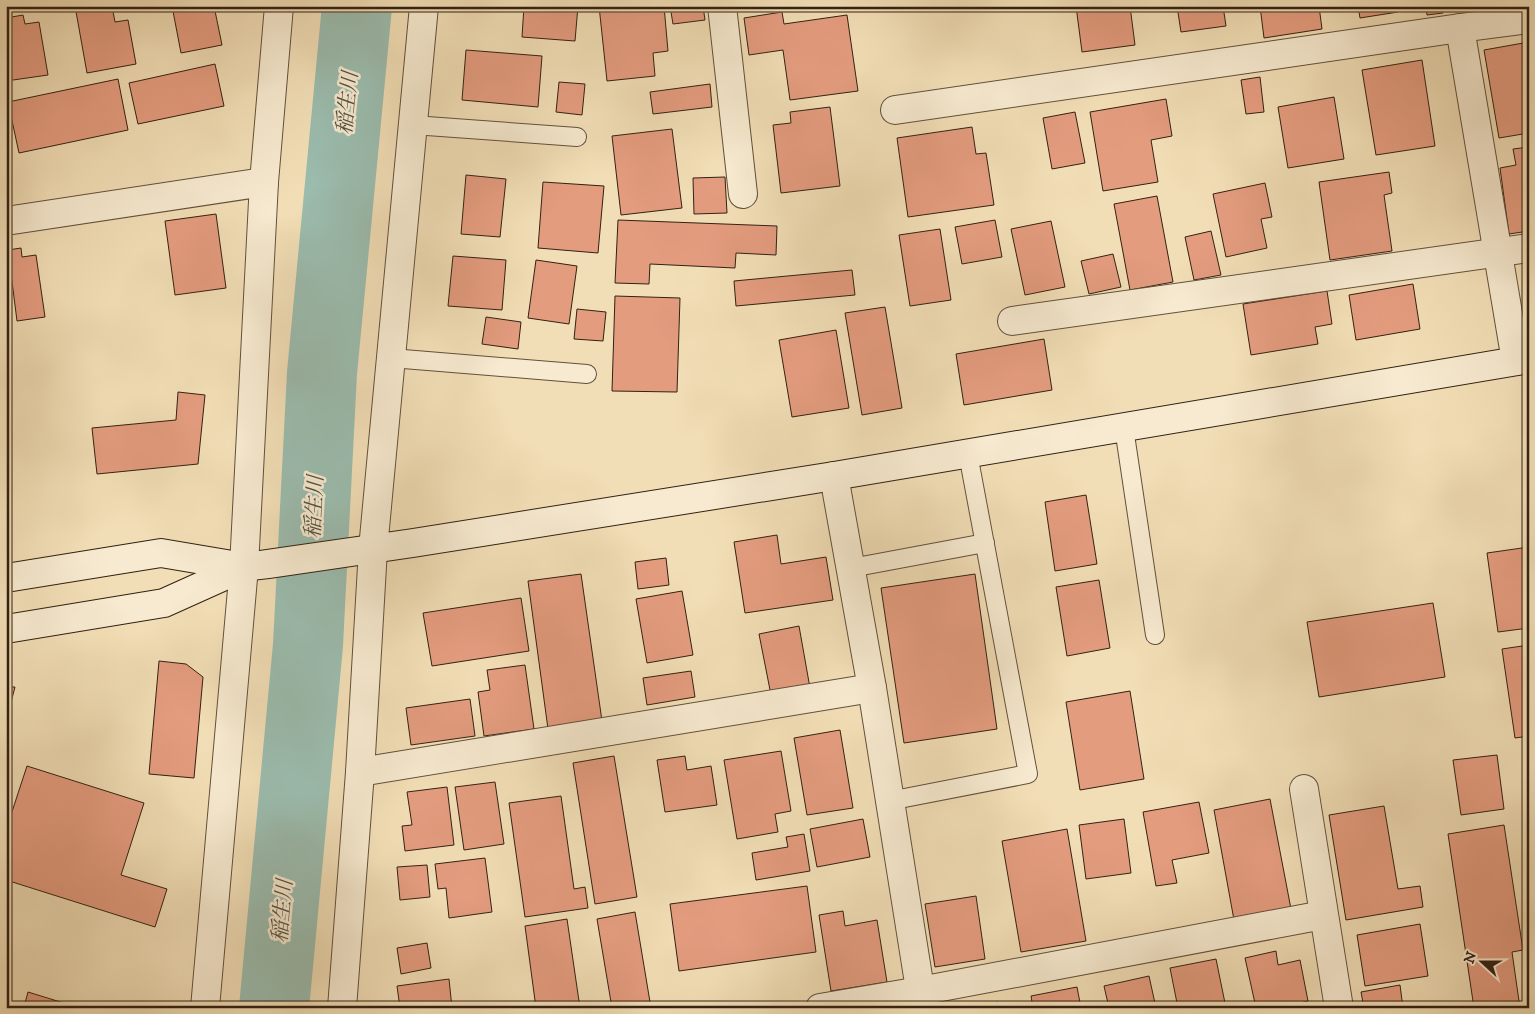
<svg xmlns="http://www.w3.org/2000/svg" width="1535" height="1014" viewBox="0 0 1535 1014" font-family="'IM FELL DW Pica','Noto Serif JP',serif">
	<rect width="100%" height="100%" fill="#f2deb6"/>
	<filter id="stains"><feTurbulence type="fractalNoise" baseFrequency=".004" numOctaves="4"/><feColorMatrix values="0 0 0 0 .2 0 0 0 0 .09 0 0 0 0 .02 0 0 0 .5 -.17"/></filter>
	<radialGradient id="worn" r=".72"><stop offset=".6" stop-color="#630" stop-opacity="0"/><stop offset="1" stop-color="#630" stop-opacity=".3"/></radialGradient>
	<g fill="none" stroke-linecap="round" stroke-linejoin="round">
		<path stroke="#9bbcae" stroke-width="70" d="M274 1008 308 645 322 373 357 6"/>
	</g>
	<g fill="#e49c7f" stroke="#322113">
		<path d="M75 6H112L115 22 128 20 136 64 87 73Z"/>
		<path d="M172 6H214L222 45 181 53Z"/>
		<path d="M524 6H578L575 41 522 37Z"/>
		<path d="M599 6H664L668 51 653 53 655 76 607 81Z"/>
		<path d="M670 6H703L705 20 673 24Z"/>
		<path d="M1076 6H1130L1135 45 1082 52Z"/>
		<path d="M1177 6H1223L1226 26 1181 32Z"/>
		<path d="M1260 6H1319L1322 29 1264 38Z"/>
		<path d="M1358 6H1397L1398 12 1360 18Z"/>
		<path d="M1426 6H1442L1443 13 1427 15Z"/>
		<path d="M782 12 784 24 847 15 858 91 790 100 783 50 749 55 744 18Z"/>
		<path d="M23 15 25 24 39 22 48 75 6 81V18Z"/>
		<path d="M1529 42V133L1499 138 1484 50Z"/>
		<path d="M466 50 542 56 538 107 462 100Z"/>
		<path d="M1422 60 1435 146 1376 155 1362 70Z"/>
		<path d="M215 64 224 106 138 124 129 83Z"/>
		<path d="M1260 77 1264 112 1246 114 1241 80Z"/>
		<path d="M118 79 128 130 19 153 8 102Z"/>
		<path d="M559 82 585 84 582 115 556 112Z"/>
		<path d="M710 84 712 107 653 114 650 92Z"/>
		<path d="M1334 97 1344 159 1288 168 1278 107Z"/>
		<path d="M1166 99 1172 136 1151 140 1158 182 1103 191 1090 112Z"/>
		<path d="M830 107 840 186 781 193 773 125 791 123 790 112Z"/>
		<path d="M1075 112 1085 163 1052 169 1043 118Z"/>
		<path d="M972 127 976 154 986 153 994 205 908 217 897 138Z"/>
		<path d="M672 129 682 208 621 215 612 136Z"/>
		<path d="M1529 147V231L1509 234 1500 168 1516 165 1513 149Z"/>
		<path d="M1389 172 1392 193 1384 195 1392 251 1330 260 1319 182Z"/>
		<path d="M466 175 506 179 500 237 461 234Z"/>
		<path d="M725 177 727 213 694 214 693 178Z"/>
		<path d="M543 182 604 186 598 253 538 248Z"/>
		<path d="M1265 183 1272 217 1261 219 1267 248 1226 257 1213 194Z"/>
		<path d="M1157 196 1173 282 1130 290 1114 204Z"/>
		<path d="M216 214 226 288 175 295 165 221Z"/>
		<path d="M618 220 777 226 776 255 736 253 735 268 650 264 649 284 615 283Z"/>
		<path d="M995 220 1002 257 962 264 955 227Z"/>
		<path d="M1051 221 1065 287 1025 295 1011 229Z"/>
		<path d="M940 229 951 300 910 306 899 235Z"/>
		<path d="M1211 231 1221 275 1194 280 1185 237Z"/>
		<path d="M21 248 22 257 36 255 45 317 17 321 8 250Z"/>
		<path d="M1113 254 1121 287 1089 294 1081 261Z"/>
		<path d="M453 256 506 260 502 310 448 306Z"/>
		<path d="M536 260 577 266 569 324 528 318Z"/>
		<path d="M852 270 855 295 736 306 734 281Z"/>
		<path d="M1413 284 1420 329 1356 340 1349 295Z"/>
		<path d="M1327 291 1332 324 1315 327 1318 344 1251 355 1243 304Z"/>
		<path d="M615 296 680 298 677 392 612 391Z"/>
		<path d="M885 307 902 408 862 415 845 313Z"/>
		<path d="M577 309 606 312 603 341 574 339Z"/>
		<path d="M486 317 521 322 518 349 482 344Z"/>
		<path d="M836 330 849 408 792 417 779 340Z"/>
		<path d="M1044 339 1052 390 964 405 956 354Z"/>
		<path d="M6 340 8 375H6Z"/>
		<path d="M178 392 205 395 198 464 97 474 92 428 176 420Z"/>
		<path d="M1086 495 1097 564 1055 571 1045 502Z"/>
		<path d="M777 535 781 564 826 557 833 600 745 613 734 542Z"/>
		<path d="M1529 547V628L1498 632 1487 553Z"/>
		<path d="M666 558 669 585 638 589 635 562Z"/>
		<path d="M581 574 602 721 548 729 528 581Z"/>
		<path d="M975 574 997 729 904 743 881 588Z"/>
		<path d="M1099 580 1110 648 1067 656 1056 587Z"/>
		<path d="M682 591 693 655 647 663 636 599Z"/>
		<path d="M521 598 529 651 432 666 423 613Z"/>
		<path d="M1433 603 1445 677 1319 697 1307 622Z"/>
		<path d="M799 626 810 688 771 695 759 634Z"/>
		<path d="M1529 645V736L1515 738 1502 649Z"/>
		<path d="M159 661 186 664 203 677 194 778 149 774Z"/>
		<path d="M525 665 534 729 484 736 478 692 490 690 487 670Z"/>
		<path d="M691 671 695 697 647 705 643 678Z"/>
		<path d="M6 687H15L6 721Z"/>
		<path d="M1130 691 1144 779 1080 790 1066 702Z"/>
		<path d="M470 699 475 736 411 745 406 708Z"/>
		<path d="M840 730 853 808 807 815 794 738Z"/>
		<path d="M781 751 791 811 775 814 778 832 737 839 724 760Z"/>
		<path d="M1497 755 1504 809 1461 815 1453 760Z"/>
		<path d="M614 756 637 897 595 904 573 763Z"/>
		<path d="M685 756 687 770 711 766 717 805 665 812 657 760Z"/>
		<path d="M27 766 144 803 121 875 167 889 155 927 6 880V830Z"/>
		<path d="M495 782 504 844 464 850 455 787Z"/>
		<path d="M447 787 454 845 405 851 402 826 412 825 407 792Z"/>
		<path d="M561 796 574 889 585 887 588 908 525 917 509 803Z"/>
		<path d="M1270 799 1291 909 1234 920 1214 810Z"/>
		<path d="M1199 802 1209 853 1172 860 1177 883 1156 886 1143 812Z"/>
		<path d="M1384 806 1398 889 1420 886 1423 907 1346 920 1329 815Z"/>
		<path d="M863 819 870 857 817 867 810 829Z"/>
		<path d="M1124 819 1131 873 1086 879 1079 825Z"/>
		<path d="M1504 825 1523 950 1512 952 1520 1008H1474L1448 834Z"/>
		<path d="M1067 829 1086 941 1021 952 1002 841Z"/>
		<path d="M804 834 810 871 756 880 752 853 788 847 786 837Z"/>
		<path d="M485 858 492 912 449 918 446 888 438 889 435 864Z"/>
		<path d="M427 865 430 897 400 900 397 867Z"/>
		<path d="M807 886 816 952 679 971 670 904Z"/>
		<path d="M976 896 985 959 935 967 925 904Z"/>
		<path d="M843 911 845 926 877 920 887 982 831 991 819 915Z"/>
		<path d="M635 912 651 1008H612L597 919Z"/>
		<path d="M567 919 580 1008H536L525 926Z"/>
		<path d="M1420 924 1428 976 1365 986 1357 935Z"/>
		<path d="M427 943 431 968 401 974 397 948Z"/>
		<path d="M1276 951 1278 965 1300 960 1308 1001 1278 1008H1256L1245 958Z"/>
		<path d="M1216 959 1226 1008H1178L1170 968Z"/>
		<path d="M1149 976 1156 1008H1109L1104 986Z"/>
		<path d="M449 979 452 1008H400L397 986Z"/>
		<path d="M1400 985 1403 1008H1364L1361 992Z"/>
		<path d="M1077 987 1081 1008H1033L1031 996Z"/>
		<path d="M28 992 67 1004 66 1008H9L10 1004 24 1007Z"/>
		<path d="M998 1002 999 1008H966Z"/>
	</g>
	<g fill="none" stroke-linecap="round" stroke-linejoin="round">
		<defs>
			<g id="lane">
				<path d="M413 125 577 137"/>
				<path d="M391 358 587 374"/>
				<path d="M1124 428 1155 635"/>
				<path d="M851 568 985 543"/>
				<path d="M889 801 1028 774 968 454"/>
			</g>
			<g id="street">
				<path d="M722 6 743 194"/>
				<path d="M1460 28 1516 361"/>
				<path d="M895 110 1460 28 1529 19"/>
				<path d="M6 221 264 182"/>
				<path d="M1012 321 1529 248"/>
				<path d="M834 476 872 688 923 1008"/>
				<path d="M360 772 872 688"/>
				<path d="M1304 789 1339 1008"/>
				<path d="M205 1008 244 567 264 182 279 6"/>
				<path d="M342 1008 360 772 373 549 424 6"/>
				<path d="M820 1008 920 991 1323 915"/>
			</g>
			<g id="secondary">
				<path d="M6 578 161 553 244 567 268 564 413 543 834 476 1529 359"/>
				<path d="M6 629 164 603 244 567"/>
			</g>
		</defs>
		<use href="#lane" stroke="#62503c" stroke-width="20"/>
		<use href="#street" stroke="#62503c" stroke-width="30"/>
		<use href="#secondary" stroke="#322113" stroke-width="30"/>
		<use href="#lane" stroke="#f7ead0" stroke-width="18"/>
		<use href="#street" stroke="#f7ead0" stroke-width="28"/>
		<use href="#secondary" stroke="#f7ead0" stroke-width="28"/>
	</g>
	<g text-anchor="middle" dominant-baseline="central" stroke-width="5" stroke-linejoin="round" paint-order="stroke">
		<g font-size="21" font-style="italic" fill="#525042" stroke="#f7ead0">
			<text transform="translate(348 103) rotate(-84)">稲生川</text>
			<text transform="translate(315 507) rotate(-87)">稲生川</text>
			<text transform="translate(283 911) rotate(-85)">稲生川</text>
		</g>
	</g>
	<rect width="1535" height="1014" fill="none" stroke="#f2deb6" stroke-width="25"/>
	<rect x="8" y="8" width="1520" height="999" fill="none" stroke="#322113" stroke-width="2.5"/>
	<rect x="12" y="12" width="1510" height="989" fill="none" stroke="#322113"/>
	<g transform="translate(1482 962) rotate(291)" stroke="#f7ead0" stroke-width="4" paint-order="stroke">
	<path d="M0-4L9 19L0 12L-9 19Z" fill="#322113"/>
	<text y="-8" font-size="14" font-weight="bold" text-anchor="middle" fill="#322113">N</text>
	</g>
	<rect width="100%" height="100%" filter="url(#stains)"/>
	<rect width="100%" height="100%" fill="url(#worn)"/>
</svg>
